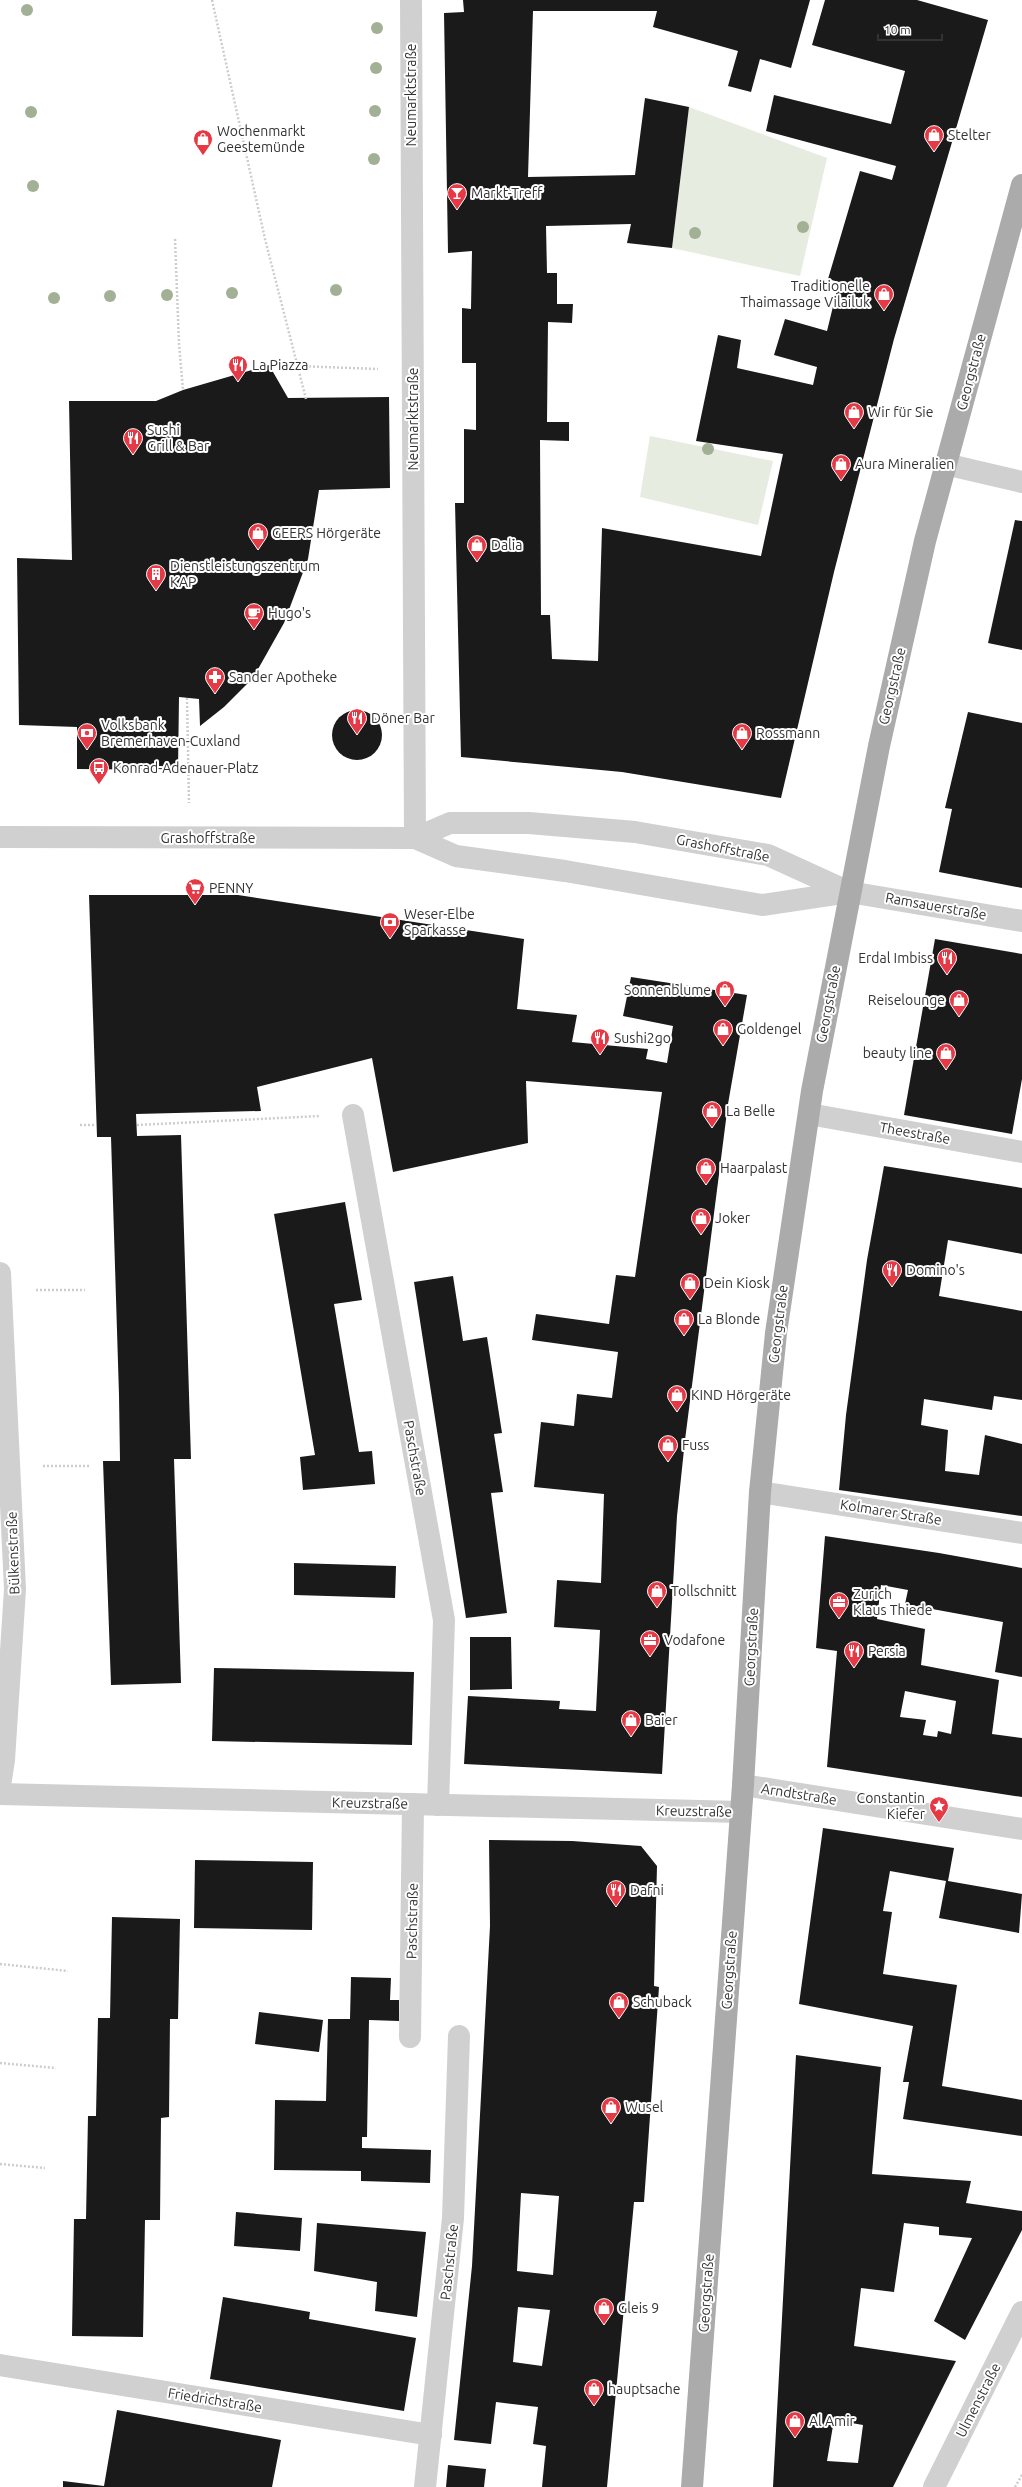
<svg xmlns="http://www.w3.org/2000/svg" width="1022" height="2487" viewBox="0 0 1022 2487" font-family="Ubuntu,sans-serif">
	<rect width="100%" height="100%" fill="#fff"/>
	<g fill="#e6ecdf">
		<path d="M689 107 827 158 800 276 672 248Z"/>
		<path d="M650 436 773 461 758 525 640 497Z"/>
	</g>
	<g fill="#1a1a1a" fill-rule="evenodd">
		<path d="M463 0H810L791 68 760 59 751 92 728 86 738 51 653 27 657 11H533L528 177 635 175 645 98 689 107 672 248 627 243 631 224 546 226 547 273H557V304H573L572 323 548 322 547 422H569V441L540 440 541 615H550L552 659 598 661 602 528 761 556 783 454 696 441 718 335 741 340 737 368 813 385 817 367 774 355 785 319 827 331 839 282 828 279 860 171 892 180 896 166 766 131 774 95 891 124 905 71 812 45 825 0H917L988 20 894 339 834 572 781 798 622 772 461 757 455 503H464V429L476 430V363H462V308L471 309 472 251 448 253 444 13 464 12Z"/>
		<path d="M269 365 288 398 389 397 390 488 319 490 308 559 284 623 253 678 224 707 200 726 199 699 179 697 178 770 77 769V727L19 725 17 558 72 560 69 401H156L183 390Z"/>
		<path d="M1015 520 1022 521V650L988 643Z"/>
		<circle cx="357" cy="735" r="25"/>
		<path d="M968 712 1022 723V888L939 872 952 809 945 808Z"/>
		<path d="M89 895H238L524 939 517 1009 577 1015 572 1042 648 1049 646 1059 667 1063 673 1026 623 1016 631 977 747 995 728 1104 685 1440 677 1516 662 1774 464 1764 468 1696 560 1701 559 1709 596 1711 600 1630 554 1627 557 1580 601 1583 604 1494 534 1487 541 1422 574 1426 577 1394 612 1398 618 1352 532 1340 536 1314 609 1324 616 1275 635 1277 662 1092 526 1081 528 1143 393 1172 372 1058 257 1087 261 1111 136 1114 137 1136 181 1135 191 1459H174L181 1683 111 1685 103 1461H120L119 1395 111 1137H97Z"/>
		<path d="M935 939 1022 954V1079L1012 1134 904 1115Z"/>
		<path d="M884 1166 1022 1188V1254L948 1240 939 1296 1022 1311V1400L994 1396 992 1410 924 1399 921 1425 948 1430 945 1471 979 1475 985 1435 1022 1444V1516L839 1490 846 1415 867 1260Z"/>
		<path d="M345 1202 362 1300 334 1304 359 1452 372 1451 375 1484 303 1490 300 1457 315 1455 274 1214Z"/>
		<path d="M453 1276 463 1341 487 1337 502 1433 494 1434 503 1492 491 1493 507 1613 466 1618 414 1282Z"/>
		<path d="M825 1536 939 1553 1022 1568V1677L995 1672 1003 1622 905 1604 908 1590 881 1585 877 1619 925 1629 921 1665 999 1680 992 1734 1022 1738V1797L827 1767 837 1651 816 1648ZM905 1691 956 1701 951 1734 938 1731 937 1737 923 1735 926 1720 900 1717Z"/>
		<path d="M294 1563 396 1566 395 1598 294 1595Z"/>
		<path d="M470 1637H511L512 1689 470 1690Z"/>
		<path d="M214 1668 414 1672 412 1745 212 1741Z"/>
		<path d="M823 1828 954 1848 948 1881 1022 1894 1019 1933 939 1918 946 1881 890 1871 883 1911 892 1912 883 1974 957 1985 942 2086 1022 2100V2136L903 2119 909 2082H903L913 2026 799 2004Z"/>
		<path d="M489 1840 572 1841 641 1846 657 1866 654 1986 659 1987 644 2202H634L607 2487H542L546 2446 533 2444 538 2407 496 2402 491 2444 454 2440 472 2266 490 1926ZM521 2193 559 2196 553 2275 517 2271ZM518 2307 550 2310 542 2366 513 2362Z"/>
		<path d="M195 1860 313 1862 312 1930 194 1928Z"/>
		<path d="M112 1917 180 1919 178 2019H170L169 2117 161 2118 160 2220H145L143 2337 72 2336 74 2219H86L88 2116H96L98 2018H110Z"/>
		<path d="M351 1977 391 1978 390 2000H399V2021L369 2020 367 2137H362V2148L431 2150 430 2183 361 2181V2171L274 2170 275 2100 326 2101 328 2019H350Z"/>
		<path d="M259 2012 323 2020 319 2052 255 2044Z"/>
		<path d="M796 2055 881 2067 872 2174 971 2181 966 2203 1022 2211V2230L965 2340 934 2321 972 2238 939 2235V2227L904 2223 894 2292 861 2288 854 2346 956 2361 893 2487H773ZM834 2420 863 2425 858 2463 827 2461Z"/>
		<path d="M236 2212 302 2218 300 2251 234 2246Z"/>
		<path d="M317 2223 426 2232 417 2317 375 2311 377 2282 314 2271Z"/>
		<path d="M223 2297 310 2312 309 2319 416 2338 404 2411 210 2379Z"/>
		<path d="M117 2410 281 2440 272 2487H63V2481L104 2486Z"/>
		<path d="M448 2465 486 2469 484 2487H446Z"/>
	</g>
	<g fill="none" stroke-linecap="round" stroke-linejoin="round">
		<g stroke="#cdcdcd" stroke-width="2.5" stroke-dasharray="2 2" stroke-linecap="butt">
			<path d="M212 0 265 239 306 399"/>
			<path d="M175 239 179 344 183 390"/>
			<path d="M297 366 378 369"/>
			<path d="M187 698 189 803"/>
			<path d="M80 1125H96"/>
			<path d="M137 1125 320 1116"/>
			<path d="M36 1290H85"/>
			<path d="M43 1466H90"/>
			<path d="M0 1964 68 1971"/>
			<path d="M0 2063 56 2068"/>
			<path d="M0 2164 45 2168"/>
			<path d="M1015 2487 1022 2475"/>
		</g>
		<path stroke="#d0d0d0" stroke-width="22" d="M410 2037 413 1804"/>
		<g stroke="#d0d0d0" stroke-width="22">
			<path d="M411 0 415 838"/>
			<path d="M945 464 1022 482"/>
			<path d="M849 892 1022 921"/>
			<path d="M809 1114 1022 1152"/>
			<path d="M353 1115 444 1620 438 1805"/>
			<path d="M0 1273 15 1589 4 1760 0 1786"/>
			<path d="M760 1492 1022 1533"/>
			<path d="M743 1785 1022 1829"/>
			<path d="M0 1794 741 1812"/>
			<path d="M0 2365 431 2435"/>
			<path d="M425 2487 453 2218 459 2036"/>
			<path d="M934 2487 1022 2312"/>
		</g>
		<g stroke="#d0d0d0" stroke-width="22">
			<path d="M0 837 415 838 450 823H529L635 832 768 855 849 892"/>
			<path d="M415 838 456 856 565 871 762 905 849 892"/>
		</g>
		<path stroke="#ababab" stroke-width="22" d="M692 2487 743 1785 760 1492 776 1333 812 1091 879 746 925 541 1022 185"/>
	</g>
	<g fill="#a2b095">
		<circle cx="27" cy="10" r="6"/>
		<circle cx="377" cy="28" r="6"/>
		<circle cx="376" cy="68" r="6"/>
		<circle cx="375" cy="111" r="6"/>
		<circle cx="31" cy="112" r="6"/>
		<circle cx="374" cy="159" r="6"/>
		<circle cx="33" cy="186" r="6"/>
		<circle cx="803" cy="227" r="6"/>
		<circle cx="695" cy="233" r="6"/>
		<circle cx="336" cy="290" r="6"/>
		<circle cx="232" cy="293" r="6"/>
		<circle cx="167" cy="295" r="6"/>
		<circle cx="110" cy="296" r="6"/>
		<circle cx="54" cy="298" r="6"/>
		<circle cx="708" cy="449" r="6"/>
	</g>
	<defs>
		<symbol id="shop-pin" viewBox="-11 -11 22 30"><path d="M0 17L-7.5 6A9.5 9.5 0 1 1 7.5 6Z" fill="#e63946" stroke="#fff"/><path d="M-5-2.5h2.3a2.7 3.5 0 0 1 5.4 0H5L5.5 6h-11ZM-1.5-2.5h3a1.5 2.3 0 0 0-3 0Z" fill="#fff"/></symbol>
		<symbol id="bar-pin" viewBox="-11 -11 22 30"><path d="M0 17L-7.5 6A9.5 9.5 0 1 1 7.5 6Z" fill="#e63946" stroke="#fff"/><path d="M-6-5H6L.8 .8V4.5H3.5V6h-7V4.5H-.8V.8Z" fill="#fff"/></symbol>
		<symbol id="restaurant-pin" viewBox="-11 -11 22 30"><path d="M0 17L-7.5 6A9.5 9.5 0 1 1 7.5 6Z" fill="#e63946" stroke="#fff"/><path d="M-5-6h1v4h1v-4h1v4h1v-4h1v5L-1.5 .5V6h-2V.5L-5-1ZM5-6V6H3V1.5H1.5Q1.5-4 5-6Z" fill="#fff"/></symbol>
		<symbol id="building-pin" viewBox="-11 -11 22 30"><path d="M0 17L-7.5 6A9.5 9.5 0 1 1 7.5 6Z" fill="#e63946" stroke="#fff"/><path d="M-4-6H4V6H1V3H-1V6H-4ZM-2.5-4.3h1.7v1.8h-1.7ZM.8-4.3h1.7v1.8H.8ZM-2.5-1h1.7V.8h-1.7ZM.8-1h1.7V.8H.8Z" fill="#fff"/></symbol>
		<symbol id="cafe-pin" viewBox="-11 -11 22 30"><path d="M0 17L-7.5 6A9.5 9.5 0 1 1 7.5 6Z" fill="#e63946" stroke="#fff"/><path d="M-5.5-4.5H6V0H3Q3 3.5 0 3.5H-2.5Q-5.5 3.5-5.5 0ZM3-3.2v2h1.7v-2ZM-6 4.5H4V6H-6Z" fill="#fff"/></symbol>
		<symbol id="pharmacy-pin" viewBox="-11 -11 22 30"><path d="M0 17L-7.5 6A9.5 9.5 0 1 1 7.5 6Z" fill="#e63946" stroke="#fff"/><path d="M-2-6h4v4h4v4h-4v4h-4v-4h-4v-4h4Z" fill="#fff"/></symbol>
		<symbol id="bank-pin" viewBox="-11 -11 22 30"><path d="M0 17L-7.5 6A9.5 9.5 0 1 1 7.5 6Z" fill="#e63946" stroke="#fff"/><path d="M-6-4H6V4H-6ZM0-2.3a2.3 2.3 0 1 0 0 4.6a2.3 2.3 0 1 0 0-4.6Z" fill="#fff"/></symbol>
		<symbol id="bus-pin" viewBox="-11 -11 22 30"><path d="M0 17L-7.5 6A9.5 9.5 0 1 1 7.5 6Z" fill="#e63946" stroke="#fff"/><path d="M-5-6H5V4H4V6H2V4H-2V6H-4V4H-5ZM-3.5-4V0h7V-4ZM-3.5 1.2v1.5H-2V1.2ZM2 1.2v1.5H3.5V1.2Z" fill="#fff"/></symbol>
		<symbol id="supermarket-pin" viewBox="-11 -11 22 30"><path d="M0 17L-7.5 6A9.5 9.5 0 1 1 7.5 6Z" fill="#e63946" stroke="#fff"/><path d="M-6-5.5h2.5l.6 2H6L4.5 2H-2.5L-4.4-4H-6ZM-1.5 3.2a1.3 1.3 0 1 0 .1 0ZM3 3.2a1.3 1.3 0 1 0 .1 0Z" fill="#fff"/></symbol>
		<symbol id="office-pin" viewBox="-11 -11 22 30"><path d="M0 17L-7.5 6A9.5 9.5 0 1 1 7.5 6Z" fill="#e63946" stroke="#fff"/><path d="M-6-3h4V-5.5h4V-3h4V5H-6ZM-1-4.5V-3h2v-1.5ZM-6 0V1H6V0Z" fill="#fff"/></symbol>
		<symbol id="sight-pin" viewBox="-11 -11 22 30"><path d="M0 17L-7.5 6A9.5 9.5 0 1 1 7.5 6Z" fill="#e63946" stroke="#fff"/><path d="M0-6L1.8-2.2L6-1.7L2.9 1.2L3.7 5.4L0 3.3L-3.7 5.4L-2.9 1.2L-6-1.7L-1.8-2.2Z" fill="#fff"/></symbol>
	</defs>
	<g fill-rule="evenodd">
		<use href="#shop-pin" x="923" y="124" width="22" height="30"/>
		<use href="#shop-pin" x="192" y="128" width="22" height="30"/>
		<use href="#bar-pin" x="446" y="182" width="22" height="30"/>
		<use href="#shop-pin" x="873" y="283" width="22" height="30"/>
		<use href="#restaurant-pin" x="227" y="354" width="22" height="30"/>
		<use href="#shop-pin" x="843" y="401" width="22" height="30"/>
		<use href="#restaurant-pin" x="122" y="427" width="22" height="30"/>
		<use href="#shop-pin" x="830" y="453" width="22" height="30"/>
		<use href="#shop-pin" x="247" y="522" width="22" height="30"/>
		<use href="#shop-pin" x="466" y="534" width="22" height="30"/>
		<use href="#building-pin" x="145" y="563" width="22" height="30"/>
		<use href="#cafe-pin" x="243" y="602" width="22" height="30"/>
		<use href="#pharmacy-pin" x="204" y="666" width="22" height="30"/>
		<use href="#restaurant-pin" x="346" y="707" width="22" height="30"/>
		<use href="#bank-pin" x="76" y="722" width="22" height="30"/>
		<use href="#shop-pin" x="731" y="722" width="22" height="30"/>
		<use href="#bus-pin" x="88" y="757" width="22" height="30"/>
		<use href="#supermarket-pin" x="184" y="877" width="22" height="30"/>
		<use href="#bank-pin" x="379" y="911" width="22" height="30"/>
		<use href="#restaurant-pin" x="936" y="947" width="22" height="30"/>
		<use href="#shop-pin" x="714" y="979" width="22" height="30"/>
		<use href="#shop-pin" x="948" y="989" width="22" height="30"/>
		<use href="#shop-pin" x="712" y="1018" width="22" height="30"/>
		<use href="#restaurant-pin" x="589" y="1027" width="22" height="30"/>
		<use href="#shop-pin" x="935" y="1042" width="22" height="30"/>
		<use href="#shop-pin" x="701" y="1100" width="22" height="30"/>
		<use href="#shop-pin" x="695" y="1157" width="22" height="30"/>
		<use href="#shop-pin" x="690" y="1207" width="22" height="30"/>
		<use href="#restaurant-pin" x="881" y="1259" width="22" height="30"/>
		<use href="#shop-pin" x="679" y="1272" width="22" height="30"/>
		<use href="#shop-pin" x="673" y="1308" width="22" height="30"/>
		<use href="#shop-pin" x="666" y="1384" width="22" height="30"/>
		<use href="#shop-pin" x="657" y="1434" width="22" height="30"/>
		<use href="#shop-pin" x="646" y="1580" width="22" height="30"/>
		<use href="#office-pin" x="828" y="1591" width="22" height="30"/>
		<use href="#office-pin" x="639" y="1629" width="22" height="30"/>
		<use href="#restaurant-pin" x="843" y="1640" width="22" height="30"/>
		<use href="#shop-pin" x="620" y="1709" width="22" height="30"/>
		<use href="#sight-pin" x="928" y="1795" width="22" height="30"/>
		<use href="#restaurant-pin" x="605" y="1879" width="22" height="30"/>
		<use href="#shop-pin" x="608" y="1991" width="22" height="30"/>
		<use href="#shop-pin" x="600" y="2096" width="22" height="30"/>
		<use href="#shop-pin" x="593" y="2297" width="22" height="30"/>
		<use href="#shop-pin" x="583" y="2378" width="22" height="30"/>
		<use href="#shop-pin" x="784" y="2410" width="22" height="30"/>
	</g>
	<g text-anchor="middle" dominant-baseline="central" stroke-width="4" stroke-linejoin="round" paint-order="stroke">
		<g font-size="14" fill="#333" stroke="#fff">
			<text transform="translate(411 95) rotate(-90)">Neumarktstraße</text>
			<text transform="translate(971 372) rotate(-75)">Georgstraße</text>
			<text transform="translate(413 419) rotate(-90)">Neumarktstraße</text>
			<text transform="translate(892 686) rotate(-77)">Georgstraße</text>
			<text x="208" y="838">Grashoffstraße</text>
			<text transform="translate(723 848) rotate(11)">Grashoffstraße</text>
			<text transform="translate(936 906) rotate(10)">Ramsauerstraße</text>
			<text transform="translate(828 1004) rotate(-79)">Georgstraße</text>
			<text transform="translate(915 1133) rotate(10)">Theestraße</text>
			<text transform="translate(778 1324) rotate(-83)">Georgstraße</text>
			<text transform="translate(415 1458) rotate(80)">Paschstraße</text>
			<text transform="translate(891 1512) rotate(9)">Kolmarer Straße</text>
			<text transform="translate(13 1553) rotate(-92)">Bülkenstraße</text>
			<text transform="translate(751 1647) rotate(-87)">Georgstraße</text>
			<text transform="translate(799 1794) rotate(9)">Arndtstraße</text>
			<text transform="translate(370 1803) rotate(1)">Kreuzstraße</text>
			<text transform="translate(694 1811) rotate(1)">Kreuzstraße</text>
			<text transform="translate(412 1921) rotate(-89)">Paschstraße</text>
			<text transform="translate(729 1970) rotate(-86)">Georgstraße</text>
			<text transform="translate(449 2262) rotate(-84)">Paschstraße</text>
			<text transform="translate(706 2293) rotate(-86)">Georgstraße</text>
			<text transform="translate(215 2400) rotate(9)">Friedrichstraße</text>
			<text transform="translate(978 2400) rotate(-63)">Ulmenstraße</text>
		</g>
		<g font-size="14" fill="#333" stroke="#fff" text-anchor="start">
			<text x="217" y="131">Wochenmarkt<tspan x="217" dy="16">Geestemünde</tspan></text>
			<text x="948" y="135">Stelter</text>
			<text x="471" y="193">Markt-Treff</text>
			<text x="870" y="286" text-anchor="end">Traditionelle<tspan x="870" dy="16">Thaimassage Vilailuk</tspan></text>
			<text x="252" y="365">La Piazza</text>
			<text x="868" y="412">Wir für Sie</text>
			<text x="147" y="430">Sushi<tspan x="147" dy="16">Grill &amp; Bar</tspan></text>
			<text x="855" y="464">Aura Mineralien</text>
			<text x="272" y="533">GEERS Hörgeräte</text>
			<text x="491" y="545">Dalia</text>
			<text x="170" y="566">Dienstleistungszentrum<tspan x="170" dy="16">KAP</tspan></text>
			<text x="268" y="613">Hugo's</text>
			<text x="229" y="677">Sander Apotheke</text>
			<text x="371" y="718">Döner Bar</text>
			<text x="101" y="725">Volksbank<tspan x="101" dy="16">Bremerhaven-Cuxland</tspan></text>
			<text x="756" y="733">Rossmann</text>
			<text x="113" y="768">Konrad-Adenauer-Platz</text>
			<text x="209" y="888">PENNY</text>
			<text x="404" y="914">Weser-Elbe<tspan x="404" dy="16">Sparkasse</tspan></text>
			<text x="933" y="958" text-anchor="end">Erdal Imbiss</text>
			<text x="711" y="990" text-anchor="end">Sonnenblume</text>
			<text x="945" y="1000" text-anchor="end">Reiselounge</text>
			<text x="737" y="1029">Goldengel</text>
			<text x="614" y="1038">Sushi2go</text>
			<text x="932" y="1053" text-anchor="end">beauty line</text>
			<text x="726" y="1111">La Belle</text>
			<text x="720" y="1168">Haarpalast</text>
			<text x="715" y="1218">Joker</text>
			<text x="906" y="1270">Domino's</text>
			<text x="704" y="1283">Dein Kiosk</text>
			<text x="698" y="1319">La Blonde</text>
			<text x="691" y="1395">KIND Hörgeräte</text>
			<text x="682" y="1445">Fuss</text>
			<text x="671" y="1591">Tollschnitt</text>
			<text x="853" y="1594">Zurich<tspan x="853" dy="16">Klaus Thiede</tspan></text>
			<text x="664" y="1640">Vodafone</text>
			<text x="868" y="1651">Persia</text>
			<text x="645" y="1720">Baier</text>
			<text x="925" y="1798" text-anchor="end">Constantin<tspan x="925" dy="16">Kiefer</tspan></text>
			<text x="630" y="1890">Dafni</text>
			<text x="633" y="2002">Schuback</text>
			<text x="625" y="2107">Wusel</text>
			<text x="618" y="2308">Gleis 9</text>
			<text x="608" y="2389">hauptsache</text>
			<text x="809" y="2421">Al Amir</text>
		</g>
	</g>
	<path d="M878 34v6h64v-6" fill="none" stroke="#333333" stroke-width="2"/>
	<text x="884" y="34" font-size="12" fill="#333333" stroke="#ffffff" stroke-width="3" paint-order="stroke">10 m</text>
</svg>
